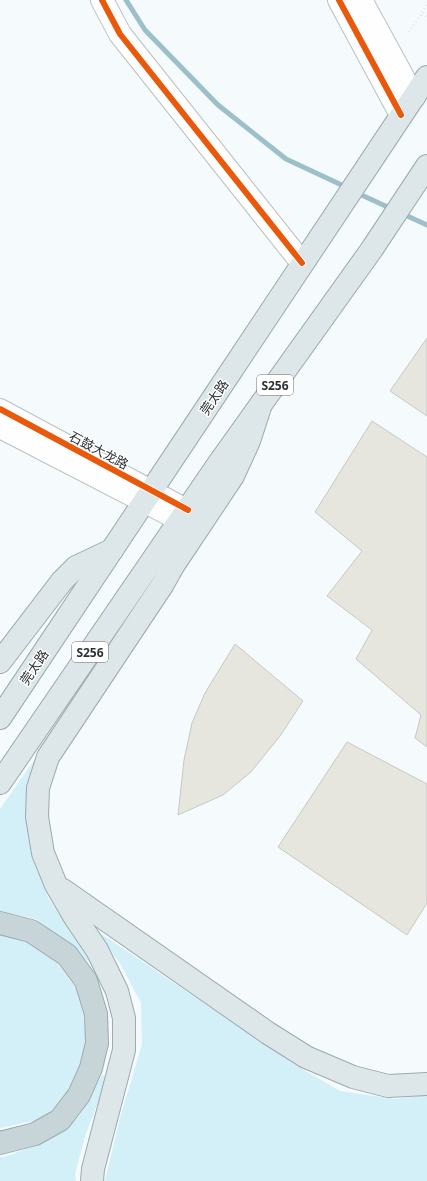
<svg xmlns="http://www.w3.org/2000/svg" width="427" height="1181" viewBox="0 0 427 1181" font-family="'Open Sans','Noto Sans SC',sans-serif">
	<rect width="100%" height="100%" fill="#f5fbfc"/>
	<g fill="#d3eff8">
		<path d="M35 759 26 800 30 844 48 898 94 966 36 919 0 911V809Z"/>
		<path d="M97 931 294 1064 340 1091 395 1099 427 1095V1181H105L120 1118 142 1044 141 1003 121 965Z"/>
		<path d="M0 934 19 936 56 961 77 990 86 1026 82 1069 65 1100 41 1119 0 1128Z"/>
		<path d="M102 1075 108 1077 86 1133 75 1174 76 1181H0V1157H4L45 1142 79 1116Z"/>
	</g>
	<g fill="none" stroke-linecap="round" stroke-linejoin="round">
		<g stroke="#9cbfca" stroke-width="5">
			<path d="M126 0 145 30 218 105 286 159 346 187"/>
			<path d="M355 192 392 209"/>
			<path d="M403 214 427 225"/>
		</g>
	</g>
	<g fill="#e6e6de" stroke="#c6c8c6">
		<path d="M427 338V416L390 391Z"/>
		<path d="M372 421 427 457V747L415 738 421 715 356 659 372 630 327 596 362 551 315 512Z"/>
		<path d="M235 644 303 701 280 736 251 772 223 795 178 815 184 760 192 723 205 693Z"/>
		<path d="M347 742 427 784V903L407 935 278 847Z"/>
	</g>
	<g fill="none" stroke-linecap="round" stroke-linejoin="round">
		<defs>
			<g id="street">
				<path d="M0 409 188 510"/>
				<path d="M0 428 180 521"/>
			</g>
			<g id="secondary">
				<path d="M102 0 120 34 302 263"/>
				<path d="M339 0 401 115"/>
				<path d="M361 0 414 97"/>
			</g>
			<g id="primary">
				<path d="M0 662 62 581 76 567 112 550"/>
				<path d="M0 718C143 505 284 290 427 77"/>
				<path d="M0 783 219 463 372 249 427 166"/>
				<path d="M63 890 268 1033 306 1057 353 1077 388 1086 427 1084"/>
				<path d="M92 1181 93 1169 124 1050V1018L117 991 97 950 74 916 56 885 43 853 37 817 38 788 48 757 163 584 173 566 233 476 249 441 260 407"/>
			</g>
			<path id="highway" d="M0 923 31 931 67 955 86 981 96 1014 97 1043 91 1068 79 1095 60 1120 35 1134 0 1143"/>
		</defs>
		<use href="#street" stroke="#bcc0c1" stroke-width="22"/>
		<use href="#secondary" stroke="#bcc0c1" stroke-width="24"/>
		<use href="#primary" stroke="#9aaaae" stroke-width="24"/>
		<use href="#highway" stroke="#9aaaae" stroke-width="24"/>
		<g stroke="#e4e6e7" stroke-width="2.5" stroke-dasharray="1 3" stroke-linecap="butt">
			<path d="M427 5 421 14 427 17"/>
			<path d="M409 32 421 14"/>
		</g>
		<use href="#street" stroke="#fefeff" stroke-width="20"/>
		<use href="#secondary" stroke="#fefeff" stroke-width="22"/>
		<use href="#primary" stroke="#dde6e8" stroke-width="22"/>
		<use href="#highway" stroke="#c7d5d8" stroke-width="22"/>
		<defs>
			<g id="cycleway">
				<path d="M102 0 120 34 302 263"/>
				<path d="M339 0 401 115"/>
				<path d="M0 409 188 510"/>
			</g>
		</defs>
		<use href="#cycleway" stroke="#fff" stroke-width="8"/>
		<use href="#cycleway" stroke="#e8590c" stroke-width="6"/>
	</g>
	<g text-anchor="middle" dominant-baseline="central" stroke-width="3" stroke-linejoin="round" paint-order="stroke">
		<g fill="#fff" stroke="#6b6f70" stroke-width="1">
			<rect x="257" y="375" width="36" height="20" rx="3"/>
			<rect x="72" y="642" width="36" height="20" rx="3"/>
		</g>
		<g font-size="12" font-weight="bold" fill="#2c3133">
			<text x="275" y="385">S256</text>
			<text x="90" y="652">S256</text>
		</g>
		<g font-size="13" fill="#2c3133" stroke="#fff">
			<text transform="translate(214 397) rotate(-56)">莞太路</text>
			<text transform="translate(99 450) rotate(28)">石鼓大龙路</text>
			<text transform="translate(34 667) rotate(-56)">莞太路</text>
		</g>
	</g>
</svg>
